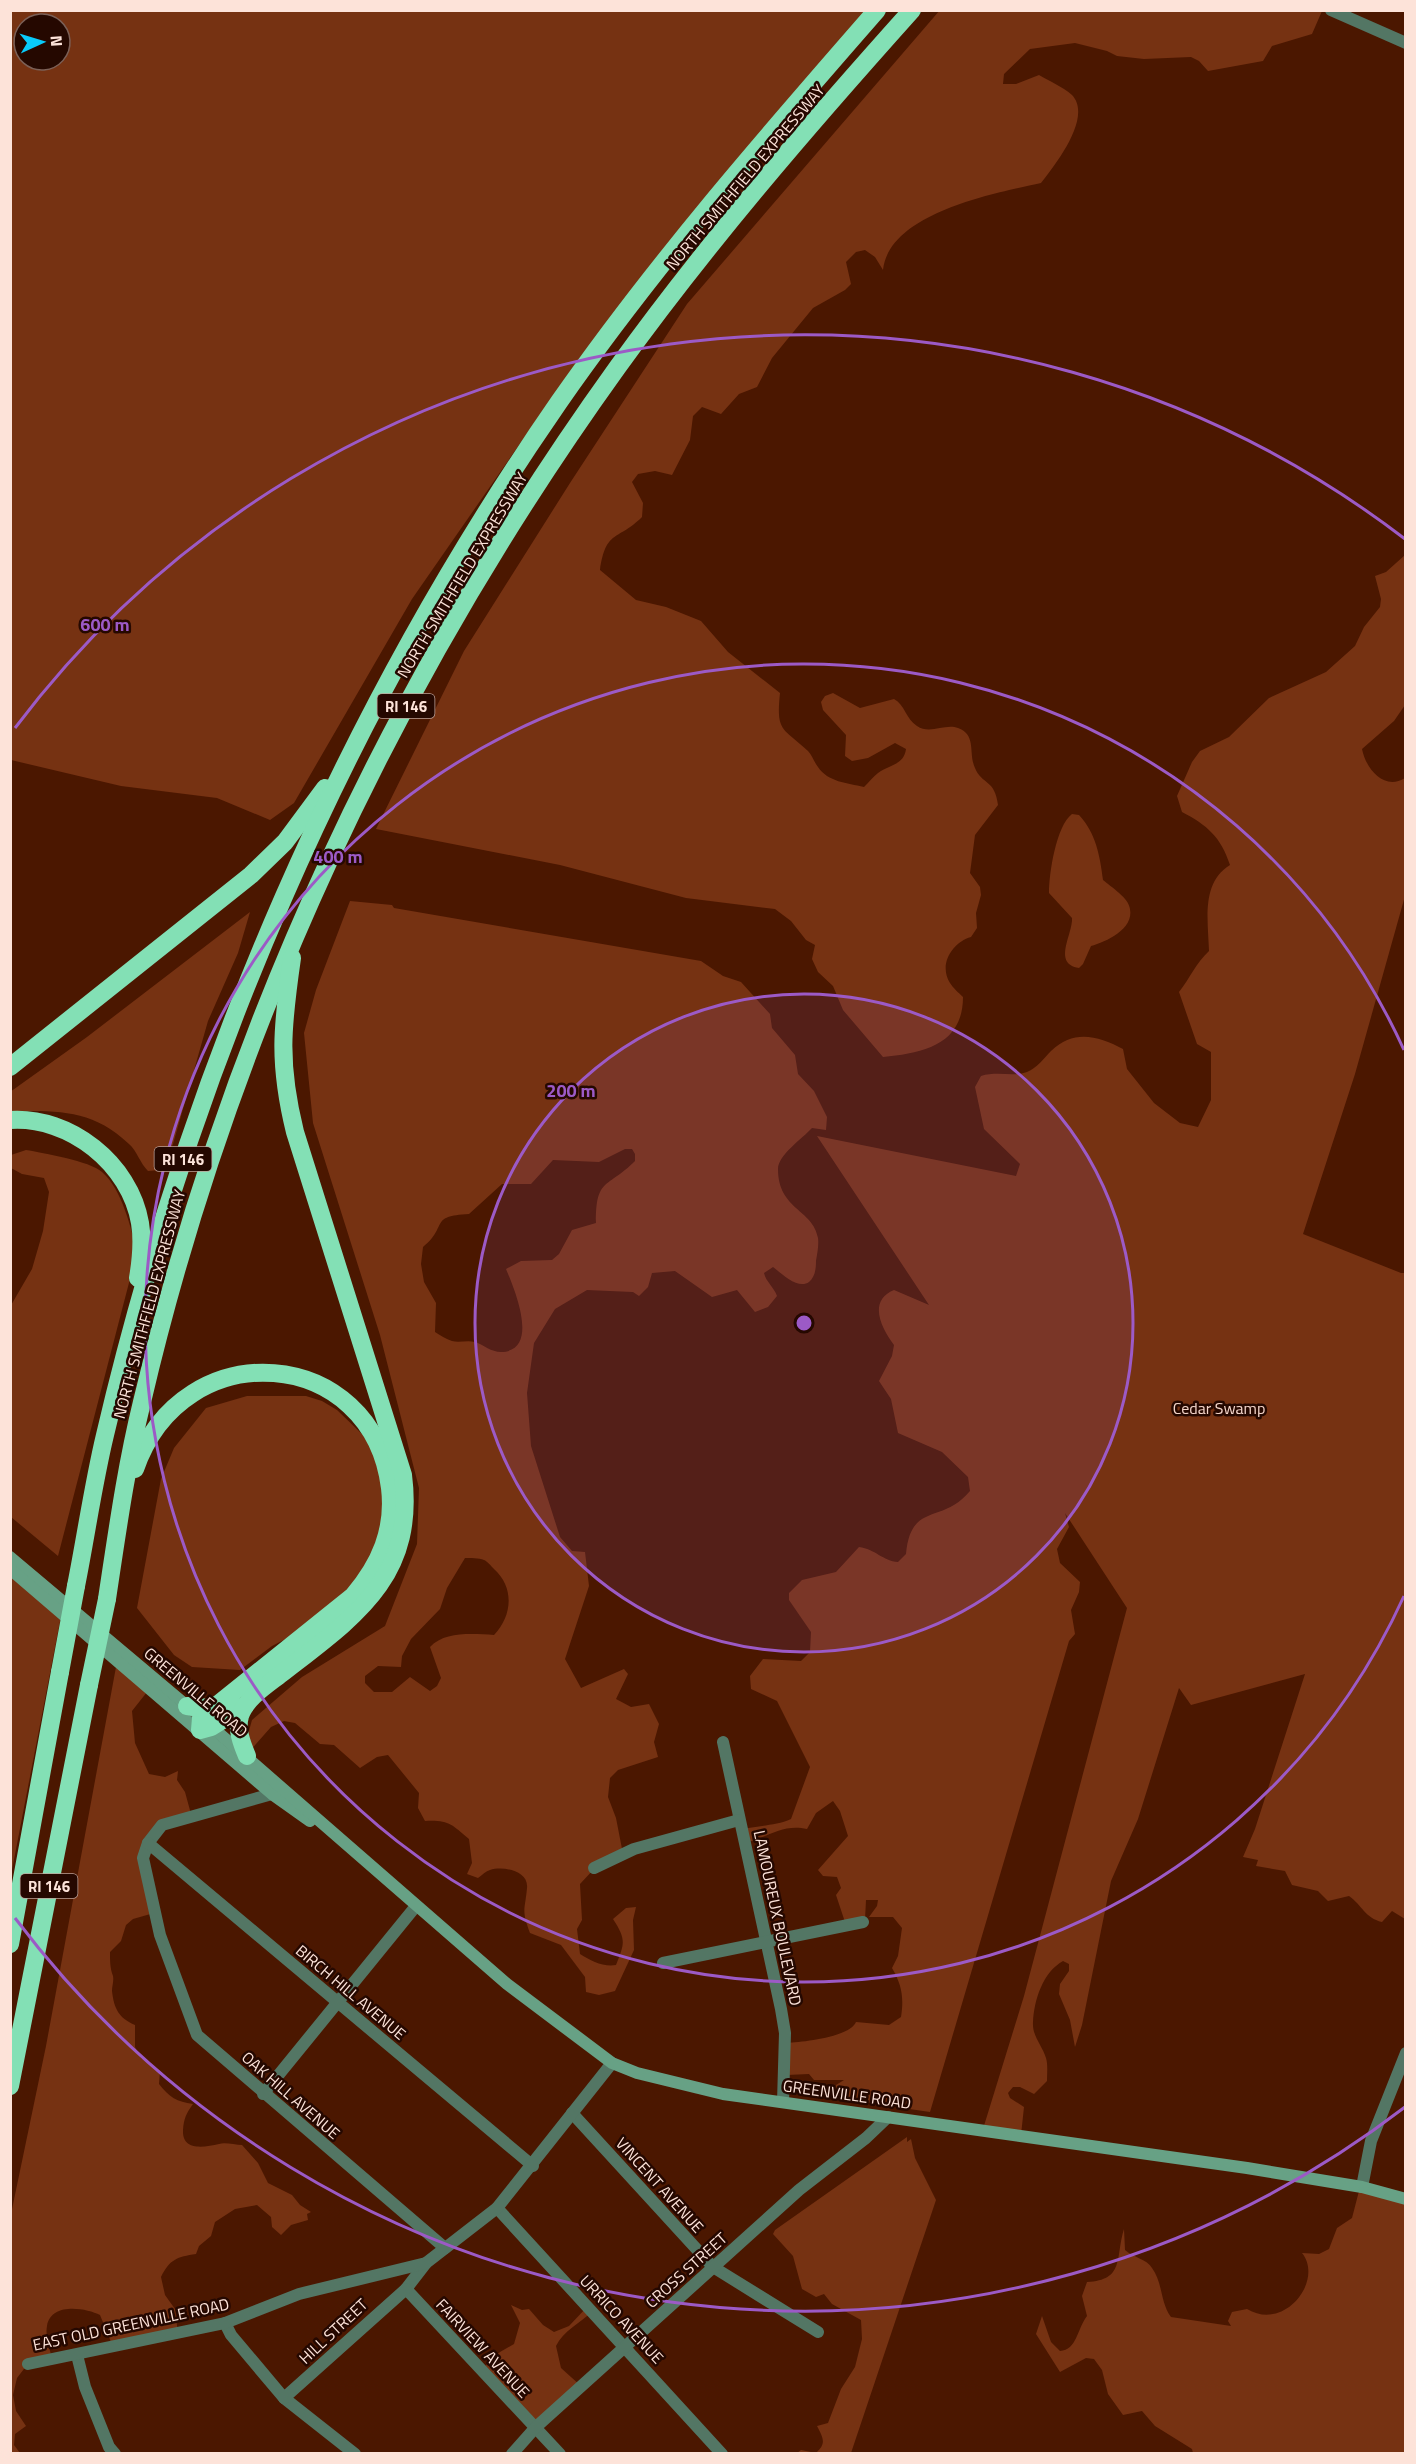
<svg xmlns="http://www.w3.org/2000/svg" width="1416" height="2464" viewBox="0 0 1416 2464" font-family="'Titillium Web',sans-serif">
	<rect width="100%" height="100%" fill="#4b1700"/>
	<g fill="#763212" fill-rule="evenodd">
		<path d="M940 10 1322 11 1312 34 1272 46 1263 61 1208 71 1199 61 1191 57 1144 59 1117 56 1107 51 1075 43 1030 49 1004 74 1003 84H1016L1039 75C1049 81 1063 87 1072 95 1093 117 1055 165 1041 183 995 193 889 213 883 270L875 257 865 250 856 252 846 262 851 284 845 290 813 308 772 358 757 387 739 394 721 414 702 407 693 416 690 440 672 475 655 471 638 474 632 482 643 503 642 517C618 541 606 529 600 570L636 600 666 607 701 621 728 652 780 693C776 732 782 727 808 751 812 755 814 762 818 767 828 782 847 783 864 787 868 783 873 777 878 773 889 765 904 765 906 749L895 743 868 758 852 761 845 756 846 735 823 710 821 702 825 696 833 693 860 708 894 699C905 705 906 719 917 726 930 735 945 723 958 728 977 735 968 753 975 768 982 785 995 779 998 805L975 835 970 873 980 887 981 895 976 913 977 928 971 937C953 942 938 964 950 983 953 988 959 993 963 997 963 1045 923 1053 883 1057L843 1010 833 986 818 972 812 959 815 945 806 940 791 921 775 909 686 898 560 865 376 829 464 651 570 483 687 304Z"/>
		<path d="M10 11H875L637 286 578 360 412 599 294 803 270 820 217 798 121 786 11 760ZM24 24H60V60H24Z"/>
		<path d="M1405 555V705L1394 721 1362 749C1366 769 1384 791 1405 778V896L1355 1074 1303 1234 1401 1273H1405V1919L1392 1911 1382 1922C1365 1918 1362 1905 1349 1896L1328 1901 1318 1891 1292 1885 1285 1871 1256 1866 1258 1860 1243 1857 1255 1829 1305 1674 1191 1705 1179 1688 1138 1819 1111 1881 1082 2025 1075 2047 1070 2020 1059 1994 1060 1984 1069 1971V1964L1063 1961C1043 1972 1034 2000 1033 2022 1032 2036 1042 2045 1046 2058 1048 2064 1047 2074 1047 2081L1034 2094 1020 2087H1013L1008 2093 1010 2098 1024 2107 1021 2135 983 2129 1024 1996 1127 1608 1065 1513 1069 1527 1057 1549 1060 1563 1080 1582 1079 1592 1071 1610 1075 1634 1069 1641 930 2112 834 2098 836 2085 844 2080H814L809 2074 787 2075V2043C803 2042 850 2037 856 2022L889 2025 901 2017C904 1998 902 1985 892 1968L898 1956 902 1928 893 1917H869L877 1906 878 1900H866L865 1920 846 1925 836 1895 841 1888 837 1877 823 1876 818 1870 848 1836 840 1811 833 1801 816 1813 807 1829C783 1824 770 1836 748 1842L743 1829C760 1825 776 1826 791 1819L810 1767 777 1701 751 1689 750 1676 763 1659 801 1661 810 1652 811 1632 789 1600V1593L802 1580 836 1572 859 1547C875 1549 883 1561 898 1562L906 1554C911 1501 942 1525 970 1491L968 1477 942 1452 898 1433 891 1399 879 1381 892 1356 894 1345C882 1329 867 1301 894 1290L929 1305 817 1136 1016 1176 1020 1164 984 1129 975 1087 981 1076C997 1071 1014 1077 1027 1072 1037 1068 1044 1058 1051 1051 1074 1029 1098 1036 1123 1049L1127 1069 1154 1103 1180 1123 1198 1127 1211 1100V1052L1197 1044 1179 992C1190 978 1196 963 1209 951 1208 920 1201 883 1230 865 1221 837 1207 825 1182 812L1177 796 1192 762 1200 751 1229 737 1269 698 1326 672 1355 646 1364 627 1380 607 1381 599 1375 576 1386 572Z"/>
		<path d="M1072 814 1079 815C1096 833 1100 856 1103 880 1111 887 1129 898 1130 909 1134 929 1106 942 1091 946L1083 964 1079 968C1052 964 1073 934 1072 918L1049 893C1049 874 1056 826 1072 814Z"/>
		<path d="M350 901 392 905 394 908 701 961 723 976 741 982 770 1014 772 1028 795 1055 798 1074 814 1091 827 1117 826 1130 812 1128C802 1139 778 1155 778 1169 778 1210 813 1209 818 1238 819 1245 817 1255 816 1261 816 1269 815 1277 809 1282 798 1290 781 1273 773 1267L764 1273C766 1282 774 1287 777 1296L768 1307 755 1312 737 1290 712 1297 675 1271 652 1273 648 1287 639 1296 633 1292 587 1290 555 1309 534 1343 527 1393 531 1446 560 1537 572 1551 585 1552 589 1586 565 1659 581 1688 624 1669 628 1674 616 1699 631 1707 649 1704 659 1724 654 1742 658 1757 618 1770 610 1778 608 1797 616 1818 623 1854 594 1869 580 1884 582 1920 577 1929 580 1954C591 1961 603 1967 616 1965 625 1943 626 1939 613 1919L626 1908 636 1907 633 1920 634 1950 615 1991 599 1995 586 1992 585 1977 561 1945 530 1933C521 1909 525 1911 527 1888 529 1870 502 1866 490 1870 486 1871 482 1875 478 1878L467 1874 472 1863 469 1839C451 1824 449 1820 425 1821L418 1808 419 1793 388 1755 377 1757 360 1768 334 1745 320 1744 295 1723 284 1721 271 1727 248 1753 243 1752 252 1720 302 1677 385 1626 417 1544 419 1488 380 1335 313 1123 304 1033 316 990ZM625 1149H632L635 1154V1161C607 1189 596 1177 596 1223L572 1230 559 1254 552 1260 521 1261 506 1269C514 1288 541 1351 501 1352 491 1352 484 1345 475 1342 467 1340 459 1343 452 1341 446 1339 440 1335 435 1332L436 1303 424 1282 421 1264 423 1247C449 1226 428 1216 469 1214L502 1184H531L553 1160 599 1162ZM465 1558C470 1558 479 1558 484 1560 487 1561 491 1566 494 1569 515 1588 512 1616 494 1635 473 1634 445 1631 430 1647L441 1678 437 1686 430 1691 410 1677 392 1692H374L365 1683V1676L378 1666 401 1667 402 1656 411 1639 440 1609 447 1588Z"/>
		<path d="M250 912 238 953 208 1021 173 1144 161 1170 148 1171C140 1163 137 1151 129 1144 92 1109 59 1111 11 1111L10 1092 87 1037Z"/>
		<path d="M26 1150C43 1153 90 1161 102 1172 122 1189 131 1228 137 1252L58 1556 11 1517 10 1307 32 1269 43 1231 49 1192 44 1178 22 1174 11 1168V1155Z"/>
		<path d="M247 1396H306L322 1401 337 1410 363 1435 386 1469 390 1510 370 1568 315 1624 272 1646 240 1670 192 1667 174 1655 137 1608 161 1479 174 1448 206 1408Z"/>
		<path d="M11 1571 62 1611 11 1875Z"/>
		<path d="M116 1667 147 1692 132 1711 135 1743 149 1774 165 1777 178 1771 177 1780 185 1792 191 1814 171 1822 146 1852 154 1913 133 1919 126 1925 121 1941 110 1952C110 1961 110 1968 113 1976 114 1981 112 1986 112 1991 114 2009 119 2018 135 2025V2047L141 2058 160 2071 159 2084C169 2097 177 2102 193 2104 186 2114 184 2118 183 2130 182 2152 205 2147 219 2144 225 2142 235 2145 242 2145L258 2163 268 2183 292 2195 300 2205 311 2212 307 2214 308 2220 291 2225 281 2235 272 2227 271 2217 257 2205 235 2209 215 2222 211 2236 199 2246 196 2254C177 2257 170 2259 161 2277L165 2295 175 2309 178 2334 113 2347 100 2315C86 2308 51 2302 47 2326 45 2336 50 2349 52 2359L27 2365 17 2378 13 2395 16 2411 26 2426 15 2434 14 2445 20 2453 11 2454V2214L46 2046Z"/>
		<path d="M907 2137V2142L911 2139 915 2158 936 2200 851 2453H797L801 2450 816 2453C826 2444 824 2439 817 2426L828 2423 841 2389 855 2367 862 2339 861 2320 832 2304 824 2294 816 2297 802 2289 793 2256 773 2234 775 2230Z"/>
		<path d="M1359 2191 1405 2204V2453H1193L1192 2449 1155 2426 1142 2411 1123 2415 1108 2394 1102 2370 1094 2359 1086 2358 1060 2372 1036 2334 1042 2316 1051 2342 1060 2351C1077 2350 1077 2329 1087 2316L1082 2296 1087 2282C1125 2280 1115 2258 1124 2229L1125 2250C1134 2258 1147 2259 1152 2268 1163 2283 1160 2302 1171 2317L1231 2326 1228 2321 1232 2312 1247 2309C1285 2332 1324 2280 1302 2253L1319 2254 1329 2249 1337 2228 1352 2218Z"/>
		<path d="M511 2305 522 2310 529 2309 543 2325 554 2332 569 2326 587 2307 593 2311C580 2323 563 2331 556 2346L561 2368 581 2386 538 2426 484 2367 500 2352 514 2344 520 2323Z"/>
	</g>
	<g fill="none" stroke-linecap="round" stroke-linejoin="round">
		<g stroke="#537664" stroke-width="12">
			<path d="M1331 10 1406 43"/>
			<path d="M723 1742 781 2009 785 2033 783 2102"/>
			<path d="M272 1794 162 1825 148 1843 143 1858 160 1935 197 2035 445 2248"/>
			<path d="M148 1843 533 2166"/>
			<path d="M594 1868 634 1849 739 1820"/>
			<path d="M663 1963 863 1922"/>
			<path d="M263 2094 416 1906"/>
			<path d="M572 2113 713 2267 818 2332"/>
			<path d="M1362 2187 1371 2141 1406 2053"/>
			<path d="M497 2208 722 2454"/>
			<path d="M426 2263 406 2289 560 2454"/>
			<path d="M225 2323 231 2335 284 2398 355 2454"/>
			<path d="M77 2355 85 2387 109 2447 115 2454"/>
			<path d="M28 2364 225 2323 299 2294 426 2263 497 2208 612 2063"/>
			<path d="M284 2398 406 2289"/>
			<path d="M512 2454 536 2427 799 2190 866 2138 888 2117"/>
		</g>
		<g stroke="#67a185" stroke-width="12">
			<path d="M10 1557 193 1711"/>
			<path d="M10 1569 272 1794 310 1821"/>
			<path d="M206 1722 507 1984 612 2063 637 2073 723 2094 1247 2168 1362 2187 1406 2199"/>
		</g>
		<g stroke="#83e0b5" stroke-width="18">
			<path d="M10 1067 251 875 285 842 325 788"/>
			<path d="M10 1120C70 1116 130 1164 140 1223 143 1241 141 1260 138 1278"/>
			<path d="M135 1469C183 1330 373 1346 390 1488 395 1530 380 1564 353 1596L201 1718 200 1730 211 1727 245 1706"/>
			<path d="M76 1586C86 1536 93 1485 105 1435 191 1068 344 712 559 402 656 263 766 137 877 10"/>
			<path d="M107 1599C117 1533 126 1467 142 1402 229 1030 394 678 617 368 707 243 809 125 912 10"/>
			<path d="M187 1706 201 1708 218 1705"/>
			<path d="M247 1756C242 1744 236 1729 240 1716 246 1698 267 1685 281 1674 354 1617 416 1578 403 1475L295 1132C278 1063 282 1027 292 958"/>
			<path d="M10 1944 60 1672"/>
			<path d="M10 2086 89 1685"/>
		</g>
		<g stroke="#83e0b5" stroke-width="18">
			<path d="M60 1672 76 1586"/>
			<path d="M89 1685 107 1599"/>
		</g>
	</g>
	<circle cx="804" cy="1323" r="329" fill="#9c5ac6" fill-opacity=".12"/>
	<g fill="none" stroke="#9c5ac6" stroke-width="3">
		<circle cx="804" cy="1323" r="329"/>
		<path d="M1404 1596A659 659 0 1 1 1404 1050"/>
		<path d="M1405 2107A988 988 0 0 1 15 1918M15 728A988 988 0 0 1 1405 539"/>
	</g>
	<g text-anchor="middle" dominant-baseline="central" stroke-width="5" stroke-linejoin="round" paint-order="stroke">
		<g fill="#250800" stroke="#bca198" stroke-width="1.5">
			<rect x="377.5" y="694" width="57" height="24" rx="4.5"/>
			<rect x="154.5" y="1147" width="57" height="24" rx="4.5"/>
			<rect x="20.5" y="1874" width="57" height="24" rx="4.5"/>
		</g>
		<g font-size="15" font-weight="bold" fill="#fde3d9">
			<text x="406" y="706">RI 146</text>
			<text x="183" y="1159">RI 146</text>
			<text x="49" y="1886">RI 146</text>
		</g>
		<g font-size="16" fill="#fde3d9" stroke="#250800">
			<text transform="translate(745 177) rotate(-50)">NORTH SMITHFIELD EXPRESSWAY</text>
			<text transform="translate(462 575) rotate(-59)">NORTH SMITHFIELD EXPRESSWAY</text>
			<text transform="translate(149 1304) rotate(-75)">NORTH SMITHFIELD EXPRESSWAY</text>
			<text transform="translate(196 1692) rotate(40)">GREENVILLE ROAD</text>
			<text transform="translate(778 1918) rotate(78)">LAMOUREUX BOULEVARD</text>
			<text transform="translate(351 1992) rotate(40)">BIRCH HILL AVENUE</text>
			<text transform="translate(847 2094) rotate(8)">GREENVILLE ROAD</text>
			<text transform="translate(291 2095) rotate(41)">OAK HILL AVENUE</text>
			<text transform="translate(660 2185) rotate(48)">VINCENT AVENUE</text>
			<text transform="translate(686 2270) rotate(-42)">CROSS STREET</text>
			<text transform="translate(622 2319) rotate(47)">URRICO AVENUE</text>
			<text transform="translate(131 2324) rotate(-12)">EAST OLD GREENVILLE ROAD</text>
			<text transform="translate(333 2331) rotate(-43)">HILL STREET</text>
			<text transform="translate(483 2348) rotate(47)">FAIRVIEW AVENUE</text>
		</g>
		<g font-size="16" fill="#f4d5c9" stroke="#250800">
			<text x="1219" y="1408">Cedar Swamp</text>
		</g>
	</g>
	<circle cx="804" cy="1323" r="9" fill="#9c5ac6" stroke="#250800" stroke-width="3"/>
	<g font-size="18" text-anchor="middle" font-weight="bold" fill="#9c5ac6" stroke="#250800" stroke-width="5" stroke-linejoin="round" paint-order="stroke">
		<text x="105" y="631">600 m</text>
		<text x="338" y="863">400 m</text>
		<text x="571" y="1097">200 m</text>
	</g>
	<rect width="1416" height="2464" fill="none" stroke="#fde3d9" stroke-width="24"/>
	<g transform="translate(42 42) rotate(86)"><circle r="28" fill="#250800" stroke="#7b6057" stroke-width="1.5"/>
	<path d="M0-4.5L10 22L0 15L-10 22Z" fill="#09cafa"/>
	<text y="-9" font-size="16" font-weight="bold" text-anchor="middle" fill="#fde3d9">N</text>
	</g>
</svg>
